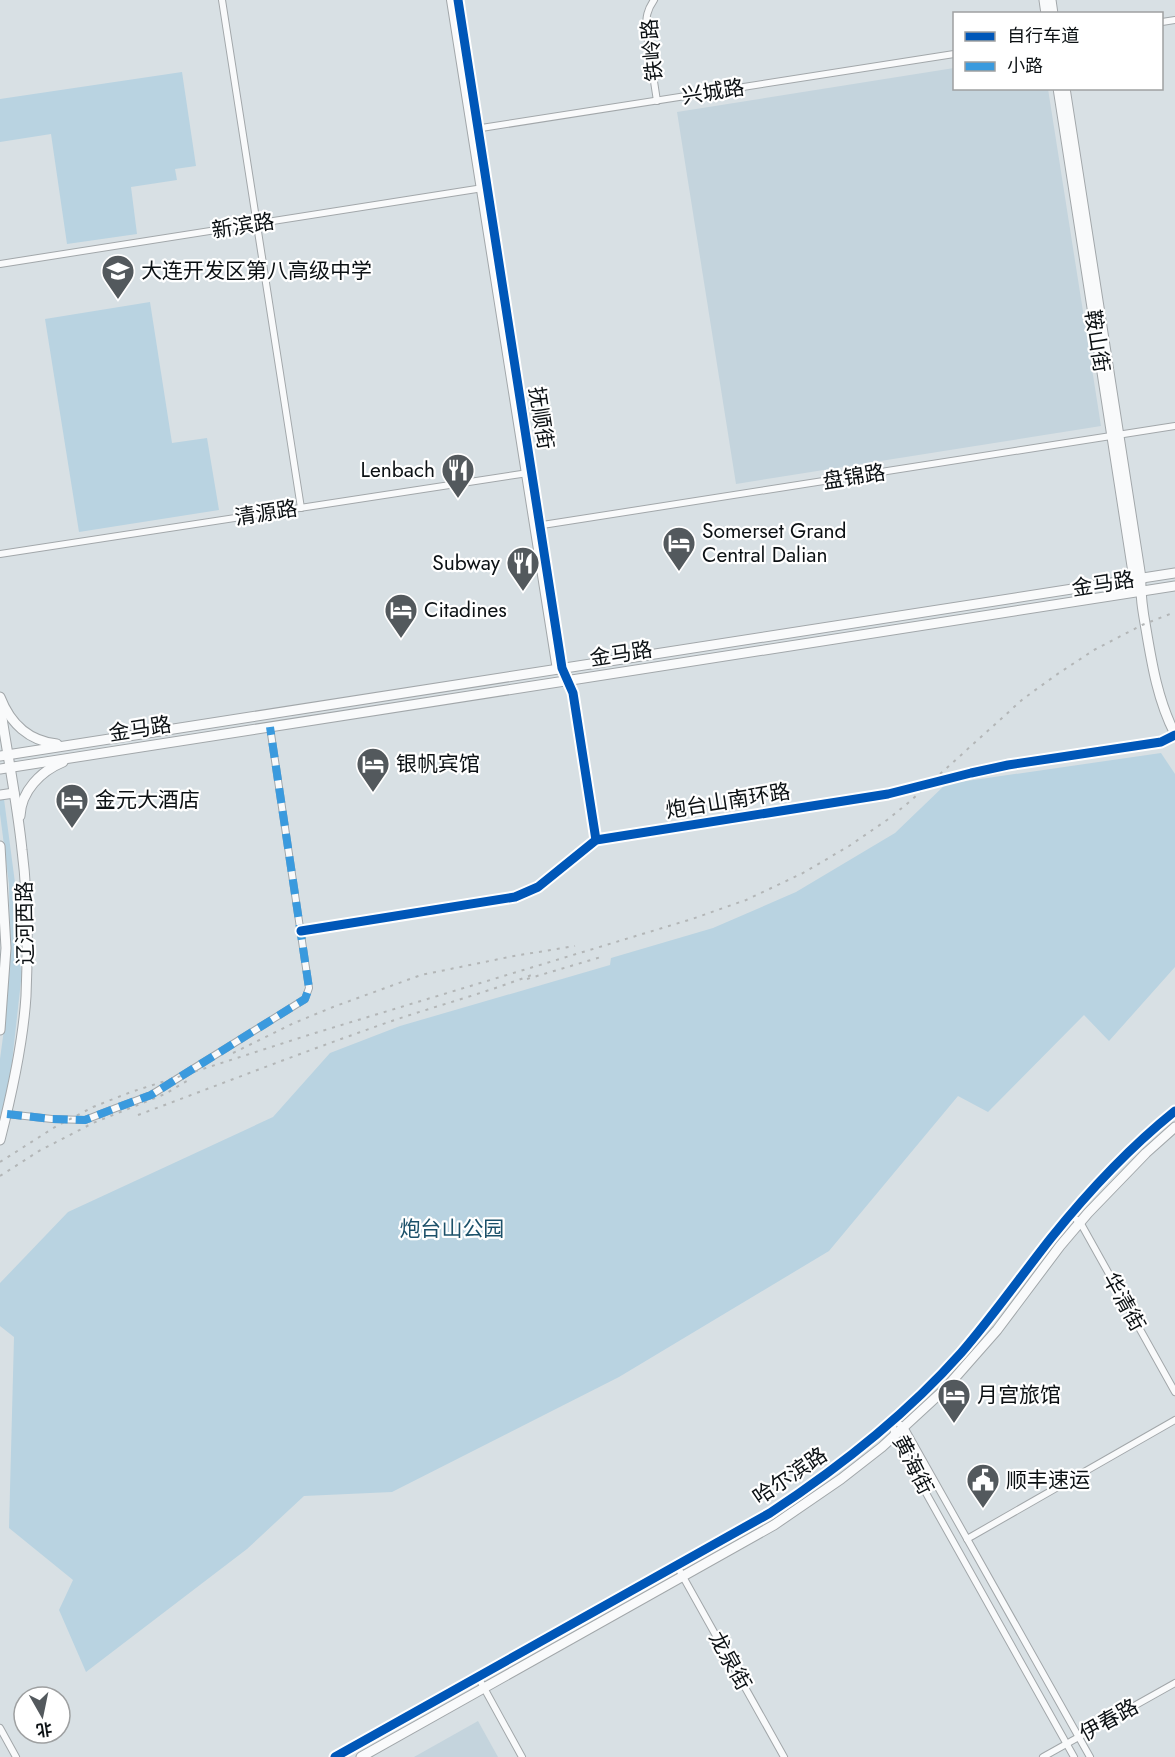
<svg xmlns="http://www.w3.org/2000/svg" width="1175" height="1757" viewBox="0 0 1175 1757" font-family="Jost,'Noto Sans SC',sans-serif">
	<rect width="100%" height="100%" fill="#d8e0e4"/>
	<g fill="#c4d4dd">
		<path d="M954 68V88L1048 89 1101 426 736 484 677 112Z"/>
		<path d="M478 1721 498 1757H414Z"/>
	</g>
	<g fill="#b9d3e1">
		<path d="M182 72 196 166 175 169 177 180 131 187 137 234 67 244 51 134 0 142V99Z"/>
		<path d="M150 302 172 443 207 438 219 510 79 532 45 319Z"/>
		<path d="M1161 753 1175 774V967L1109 1041 1084 1015 988 1112 958 1096 829 1251 619 1377 392 1492 304 1496 247 1549 86 1672 59 1610 73 1580 9 1528 14 1337 0 1326V1283L68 1212 273 1117 330 1053 400 1026 610 965 611 958 713 928 796 892 895 833 946 784Z"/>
		<path d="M2 797 4 799 15 883 17 955 22 972 11 1071 0 1122V1059L5 1022 10 955 9 884 0 814V798Z"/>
	</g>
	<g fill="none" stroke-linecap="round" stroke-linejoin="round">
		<defs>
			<g id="street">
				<path d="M222 0 301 508"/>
				<path d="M450 0 556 670"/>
				<path d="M458 0 562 668 573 693 596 840"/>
				<path d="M654 0C647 10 646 17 646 29L657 101"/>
				<path d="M1162 22 1175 20"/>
				<path d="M475 129 954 54"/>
				<path d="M0 264 483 188"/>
				<path d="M536 526 1175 426"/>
				<path d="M0 554 528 473"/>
				<path d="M301 931 515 897 538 887 596 840 888 794 971 773 1008 765 1161 742 1175 735"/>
				<path d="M7 1114 52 1119 85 1120 116 1108 151 1095 305 999 309 988 270 727"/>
				<path d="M1070 1215 1080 1222 1175 1392"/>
				<path d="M893 1420 904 1427 1090 1757"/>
				<path d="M893 1420 894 1436 1074 1757"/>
				<path d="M967 1539 1175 1420"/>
				<path d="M677 1566 784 1757"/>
				<path d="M478 1677 522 1757"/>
				<path d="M0 1728 16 1757"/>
				<path d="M1043 1757 1175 1683"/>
			</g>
			<g id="secondary">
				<path d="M1044 0 1046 14"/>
				<path d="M1051 0 1053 14"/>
				<path d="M1058 88 1134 579 1137 584"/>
				<path d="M1065 88 1141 578C1140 596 1143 612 1146 629 1152 665 1158 701 1175 734"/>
				<path d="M0 697C10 723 29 741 57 744"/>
				<path d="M0 705C7 753 17 801 22 850 28 897 28 948 26 996 23 1044 12 1093 0 1140"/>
				<path d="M0 756 1175 573"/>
				<path d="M0 769 1175 586"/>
				<path d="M0 795 14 793"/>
				<path d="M20 816C21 791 41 771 63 762"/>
				<path d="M0 846 6 948 0 1030"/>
				<path d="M335 1757 770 1513C840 1467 905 1416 961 1353 993 1316 1021 1276 1051 1238 1088 1192 1129 1148 1175 1111"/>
				<path d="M361 1757 774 1525 841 1479 882 1447 945 1389 997 1330 1060 1246 1088 1213 1146 1153 1175 1127"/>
			</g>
		</defs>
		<use href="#street" stroke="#a2a7aa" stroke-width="8"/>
		<use href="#secondary" stroke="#a2a7aa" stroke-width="11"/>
		<use href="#street" stroke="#f9fafb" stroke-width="6"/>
		<use href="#secondary" stroke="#f9fafb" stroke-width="9"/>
		<g stroke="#b3b6b7" stroke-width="2" stroke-dasharray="3 6" stroke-linecap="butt">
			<path d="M527 979 601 957"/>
			<path d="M233 1053 294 1023 333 1007 421 975 514 956 575 946"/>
			<path d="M138 1115C221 1084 303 1052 386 1023 435 1006 486 993 534 974"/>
			<path d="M0 1162 55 1127 93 1107 131 1092 315 1033 692 919 746 900 803 873 849 846 887 820 908 803 1023 699 1056 675 1094 650 1142 625 1175 612"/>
			<path d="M0 1176 39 1151 93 1123 165 1094 190 1079"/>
		</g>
		<path stroke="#3a9ade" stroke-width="8" stroke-dasharray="15 8" stroke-linecap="butt" d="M7 1114 52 1119 85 1120 116 1108 151 1095 305 999 309 988 270 727"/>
		<defs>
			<g id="cycleway">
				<path d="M458 0 562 668 573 693 596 840"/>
				<path d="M301 931 515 897 538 887 596 840 888 794 971 773 1008 765 1161 742 1175 735"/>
				<path d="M335 1757 770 1513C840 1467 905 1416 961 1353 993 1316 1021 1276 1051 1238 1088 1192 1129 1148 1175 1111"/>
			</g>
		</defs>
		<use href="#cycleway" stroke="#fff" stroke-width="13"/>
		<use href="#cycleway" stroke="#0057b8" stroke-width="9"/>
	</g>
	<defs>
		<symbol id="school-pin" viewBox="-11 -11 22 30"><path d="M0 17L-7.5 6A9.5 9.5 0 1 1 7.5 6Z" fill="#53595d" stroke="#fff"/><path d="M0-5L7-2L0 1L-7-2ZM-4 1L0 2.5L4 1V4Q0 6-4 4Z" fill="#fff"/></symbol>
		<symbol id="restaurant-pin" viewBox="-11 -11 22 30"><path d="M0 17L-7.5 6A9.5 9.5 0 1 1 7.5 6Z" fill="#53595d" stroke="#fff"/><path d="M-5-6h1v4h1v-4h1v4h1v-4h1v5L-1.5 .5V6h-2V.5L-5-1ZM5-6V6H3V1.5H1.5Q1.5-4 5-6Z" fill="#fff"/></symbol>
		<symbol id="hotel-pin" viewBox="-11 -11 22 30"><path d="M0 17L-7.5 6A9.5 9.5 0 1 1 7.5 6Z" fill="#53595d" stroke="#fff"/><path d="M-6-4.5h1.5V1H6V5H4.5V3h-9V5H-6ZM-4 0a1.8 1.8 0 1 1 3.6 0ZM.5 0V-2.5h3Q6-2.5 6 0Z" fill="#fff"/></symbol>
		<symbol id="civic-pin" viewBox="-11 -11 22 30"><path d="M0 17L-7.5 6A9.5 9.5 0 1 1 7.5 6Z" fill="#53595d" stroke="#fff"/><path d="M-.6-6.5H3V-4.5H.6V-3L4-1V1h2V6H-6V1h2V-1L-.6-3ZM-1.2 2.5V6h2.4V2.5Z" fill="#fff"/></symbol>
	</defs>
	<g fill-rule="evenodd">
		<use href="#school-pin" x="99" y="252" width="38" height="52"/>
		<use href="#restaurant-pin" x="439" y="451" width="38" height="52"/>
		<use href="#hotel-pin" x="660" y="524" width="38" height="52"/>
		<use href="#restaurant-pin" x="504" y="544" width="38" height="52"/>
		<use href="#hotel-pin" x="382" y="591" width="38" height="52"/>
		<use href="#hotel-pin" x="354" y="745" width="38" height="52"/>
		<use href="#hotel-pin" x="53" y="781" width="38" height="52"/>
		<use href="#hotel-pin" x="935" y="1376" width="38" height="52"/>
		<use href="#civic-pin" x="964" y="1461" width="38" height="52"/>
	</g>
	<g text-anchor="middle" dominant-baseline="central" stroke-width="4.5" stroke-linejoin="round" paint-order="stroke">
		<g font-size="21" fill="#0c1114" stroke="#fff">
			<text transform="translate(652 50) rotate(-95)">铁岭路</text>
			<text transform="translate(713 92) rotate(-9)">兴城路</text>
			<text transform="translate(243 226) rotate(-9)">新滨路</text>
			<text transform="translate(1097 341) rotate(81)">鞍山街</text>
			<text transform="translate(541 418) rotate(81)">抚顺街</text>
			<text transform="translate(854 477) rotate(-9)">盘锦路</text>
			<text transform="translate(266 513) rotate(-9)">清源路</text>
			<text transform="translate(1103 584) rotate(-9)">金马路</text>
			<text transform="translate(621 654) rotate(-9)">金马路</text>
			<text transform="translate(140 729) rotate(-9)">金马路</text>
			<text transform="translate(728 801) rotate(-9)">炮台山南环路</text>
			<text transform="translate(25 923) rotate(-91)">辽河西路</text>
			<text transform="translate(1124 1302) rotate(61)">华清街</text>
			<text transform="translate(913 1465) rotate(63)">黄海街</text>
			<text transform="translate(790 1476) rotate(-34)">哈尔滨路</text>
			<text transform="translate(730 1661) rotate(61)">龙泉街</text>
			<text transform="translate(1109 1720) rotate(-29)">伊春路</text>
		</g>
		<g font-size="21" fill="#0c1114" stroke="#fff" text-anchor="start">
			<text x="141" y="271">大连开发区第八高级中学</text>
			<text x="435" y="470" text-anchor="end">Lenbach</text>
			<text x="702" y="531">Somerset Grand<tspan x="702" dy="24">Central Dalian</tspan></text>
			<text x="500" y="563" text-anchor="end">Subway</text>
			<text x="424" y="610">Citadines</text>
			<text x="396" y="764">银帆宾馆</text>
			<text x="95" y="800">金元大酒店</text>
			<text x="977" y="1395">月宫旅馆</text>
			<text x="1006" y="1480">顺丰速运</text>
		</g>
		<g font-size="21" fill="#1c516a" stroke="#fff">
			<text x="452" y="1229">炮台山公园</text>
		</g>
	</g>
	<rect x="953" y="12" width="210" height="78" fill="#ffffff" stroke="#9ea0a1" stroke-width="1.5"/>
	<rect x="965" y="32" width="30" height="9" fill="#0057b8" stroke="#9ea0a1" stroke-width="1.5"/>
	<text x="1007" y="42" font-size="18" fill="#0c1114">自行车道</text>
	<rect x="965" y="62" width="30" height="9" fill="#3a9ade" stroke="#9ea0a1" stroke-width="1.5"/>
	<text x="1007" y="72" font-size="18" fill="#0c1114">小路</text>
	<g transform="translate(42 1715) rotate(171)"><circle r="28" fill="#ffffff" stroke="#9ea0a1" stroke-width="1.5"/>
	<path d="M0-4.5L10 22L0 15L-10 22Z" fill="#53595d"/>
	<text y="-9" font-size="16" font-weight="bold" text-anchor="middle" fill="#0c1114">北</text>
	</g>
</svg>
